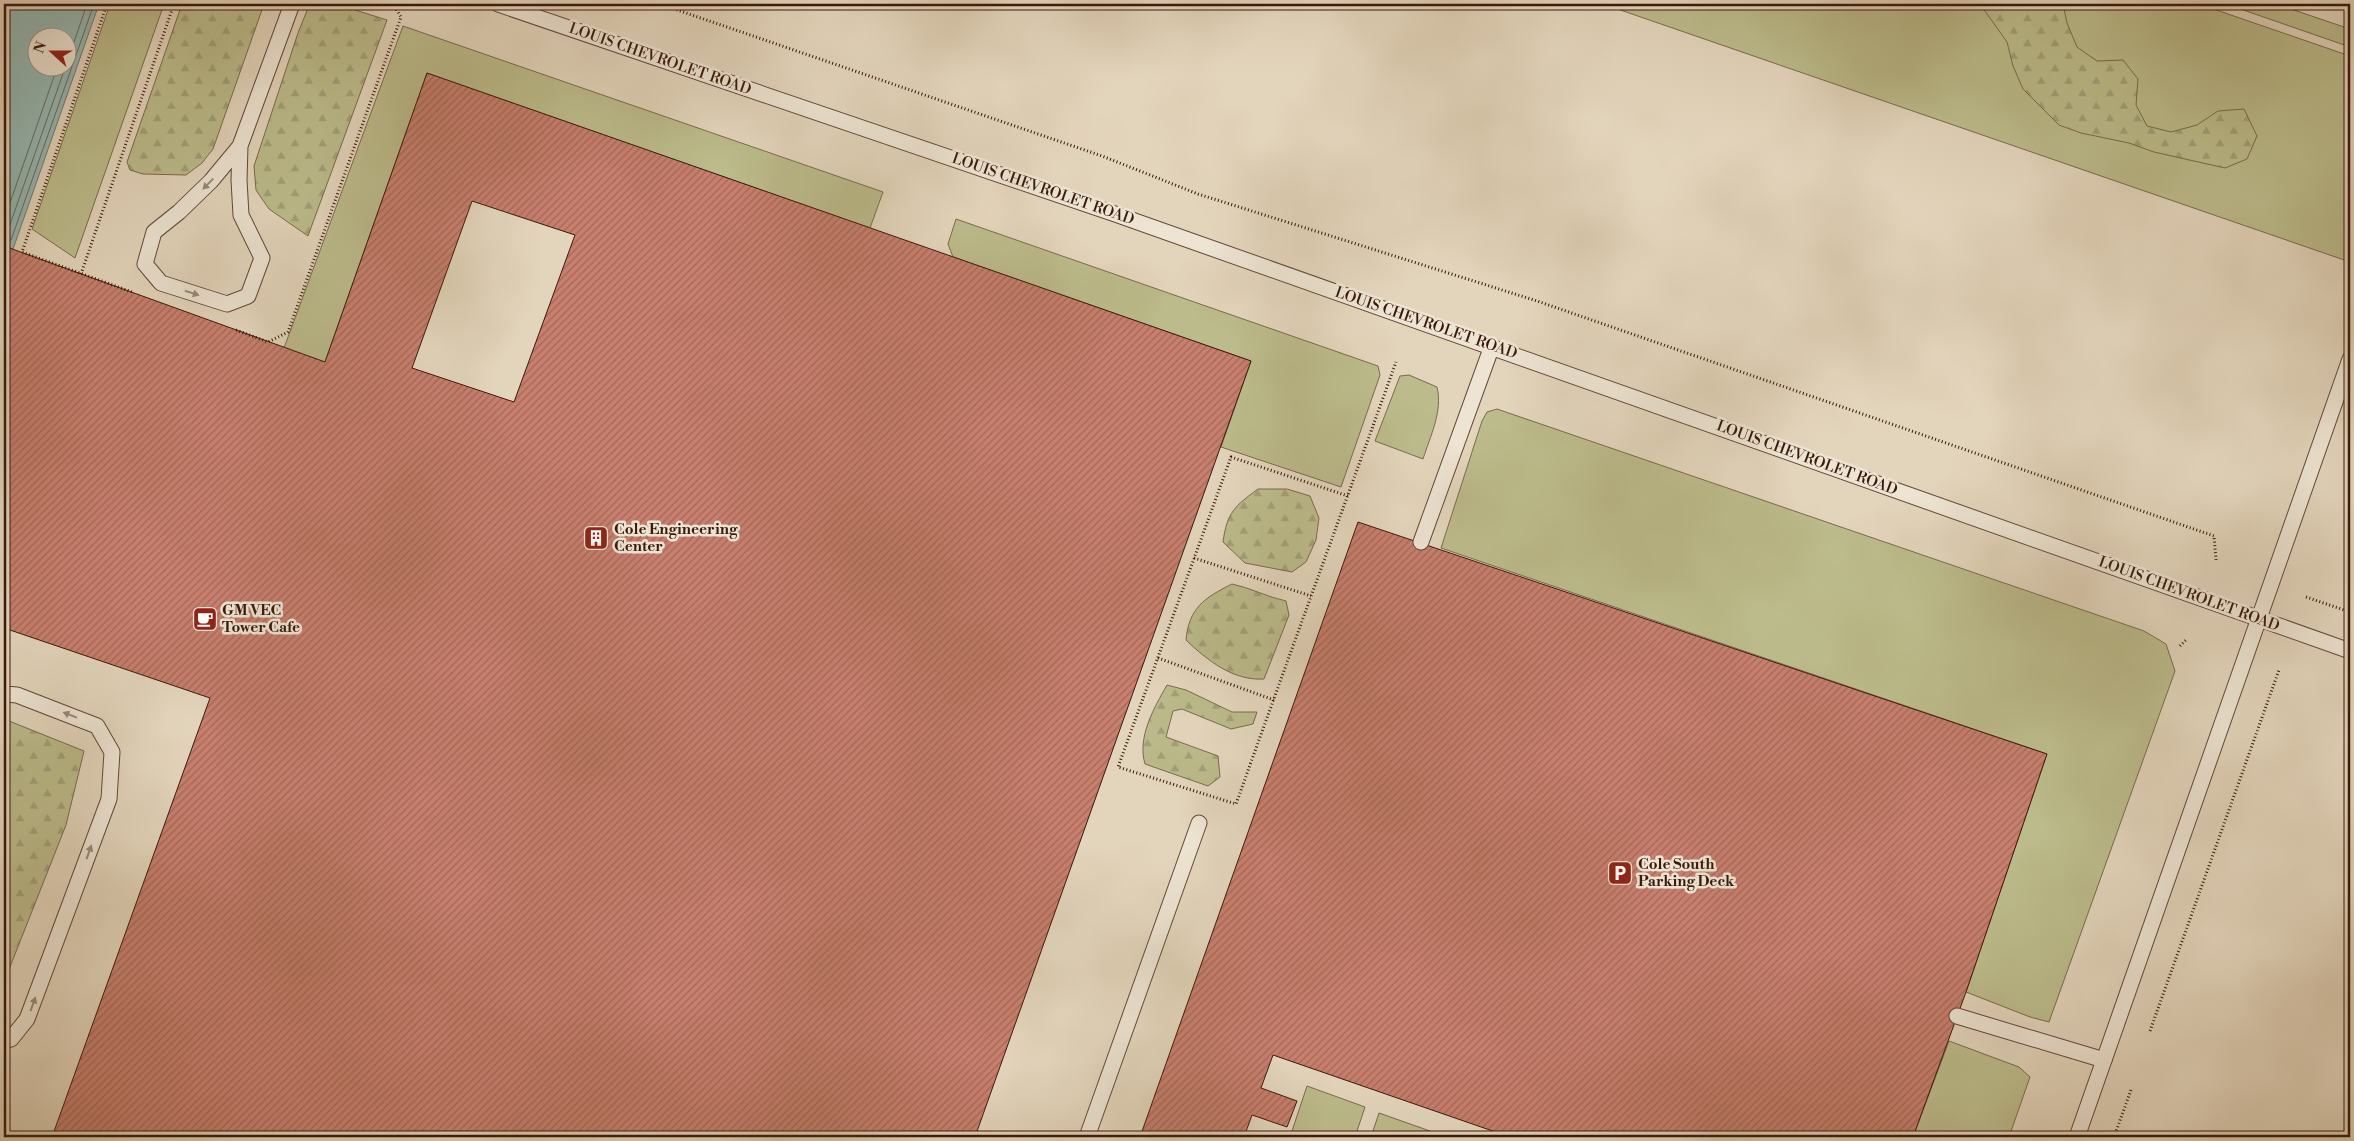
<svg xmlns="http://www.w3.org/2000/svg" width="2354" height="1141" viewBox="0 0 2354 1141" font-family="'Libre Bodoni',serif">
	<defs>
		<pattern id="forest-firs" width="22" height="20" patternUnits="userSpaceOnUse" patternTransform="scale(1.25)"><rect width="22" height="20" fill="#bcbb8b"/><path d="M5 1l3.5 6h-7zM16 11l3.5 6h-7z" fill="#a2a077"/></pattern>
		<pattern id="building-hatch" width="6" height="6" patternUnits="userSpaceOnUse" patternTransform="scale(1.25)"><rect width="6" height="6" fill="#c87f6e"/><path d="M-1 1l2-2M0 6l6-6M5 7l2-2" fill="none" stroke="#a36759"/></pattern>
	</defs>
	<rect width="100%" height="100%" fill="#e3d5bc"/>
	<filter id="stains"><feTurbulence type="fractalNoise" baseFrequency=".004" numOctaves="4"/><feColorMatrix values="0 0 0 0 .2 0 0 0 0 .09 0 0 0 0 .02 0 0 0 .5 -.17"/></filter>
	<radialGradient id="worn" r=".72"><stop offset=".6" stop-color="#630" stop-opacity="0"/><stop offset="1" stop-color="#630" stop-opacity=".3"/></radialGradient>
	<g fill="#bcbb8b" stroke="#7b6a4b">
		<path d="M110 4H164L75 258 32 229Z"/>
		<path d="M1603 4H2199L2350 56V262Z"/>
		<path d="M2226 4H2276L2350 29V47Z"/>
		<path d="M403 26 883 192 870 228 427 73 325 362 284 348Z"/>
		<path d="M956 219 1378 366 1380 375 1341 487 1221 447 1251 361 953 257 948 244Z"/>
		<path d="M1409 375 1437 387C1443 411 1430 437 1423 459L1375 441 1400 376Z"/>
		<path d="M1497 409 2144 631 2166 644 2175 671 2049 1022 2030 1017 1966 992 2047 754 1441 548 1482 421 1487 412Z"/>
		<path d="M1949 1041 2019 1067 2030 1077 2009 1137H1913Z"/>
		<path d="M1307 1086 1365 1107 1355 1137H1290Z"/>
		<path d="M1379 1113 1430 1131 1427 1137H1371Z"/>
	</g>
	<g fill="url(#forest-firs)" stroke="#7b6a4b">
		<path d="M182 4H264L213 149 202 163 186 175 143 174 130 170 127 162Z"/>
		<path d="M312 4H336L387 20 308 236 269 209 256 190 254 166 298 33 308 8Z"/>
		<path d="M1980 4H2063L2067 23 2077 47 2097 61 2123 60 2138 79 2136 105 2147 126 2171 132 2197 125 2218 111 2244 109 2257 136 2247 159 2225 168 2154 152 2129 143 2081 133 2059 125 2023 89 2013 66 2007 42Z"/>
		<path d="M1258 489H1287L1310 496 1319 518 1316 540 1306 562 1292 572 1245 563 1223 542C1227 512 1235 506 1258 489Z"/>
		<path d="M1232 584C1251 588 1267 597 1286 601L1289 615 1264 679C1233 681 1207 660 1186 640 1189 608 1204 598 1232 584Z"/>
		<path d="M1167 685 1186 690 1232 712H1257L1253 724 1231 729 1182 709 1173 711 1166 737 1218 756 1220 777 1208 786 1145 764C1137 737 1154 708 1167 685Z"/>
		<path d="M4 719 84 751 66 825 4 982Z"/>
	</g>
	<path fill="#95b8b4" stroke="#717870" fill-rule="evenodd" d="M4 4H99L13 249 4 246ZM38 38H68V68H38Z"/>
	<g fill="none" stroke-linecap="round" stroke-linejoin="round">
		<g stroke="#686860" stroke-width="1">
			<path d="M68 60 87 4"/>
			<path d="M4 220 57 68"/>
			<path d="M4 235 7 233 65 68"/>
			<path d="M4 241 11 240 94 4"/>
		</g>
	</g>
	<g fill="url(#building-hatch)" stroke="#3a190b" fill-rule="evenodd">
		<path d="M427 73 1251 361 975 1137H52L210 698 4 628V246L325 362ZM472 201 575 235 514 402 412 368Z"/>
		<path d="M1358 522 2047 754 1966 992 1913 1137H1510L1273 1055 1261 1088 1297 1101 1287 1127 1252 1115 1244 1137H1140Z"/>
	</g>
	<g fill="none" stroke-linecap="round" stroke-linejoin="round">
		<defs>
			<g id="lane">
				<path d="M498 4 1115 214 2350 651"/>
				<path d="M240 146 211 181 179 212 154 232 145 264 161 283 227 304 248 296 262 258 241 215 239 180 240 146 292 4"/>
				<path d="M1421 542 1492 346"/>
				<path d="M4 694 17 695 97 726 112 752 109 799 27 1019 11 1039 4 1040"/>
				<path d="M1957 1016 2104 1060"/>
				<path d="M1087 1137 1199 823"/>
				<path d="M2077 1137 2350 359"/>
			</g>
		</defs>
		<use href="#lane" stroke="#644837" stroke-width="17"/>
		<g stroke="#3a190b" stroke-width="3" stroke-dasharray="1 2.5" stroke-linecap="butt">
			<path d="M107 4 22 252 132 292"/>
			<path d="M660 4 1102 156 1198 194 1537 301 2214 536 2216 560"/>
			<path d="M81 274 174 4"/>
			<path d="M236 330 268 342 288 332 401 17 393 4"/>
			<path d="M1348 496 1231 457 1118 767 1236 804C1289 656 1343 509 1396 362"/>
			<path d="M1194 558 1311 596"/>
			<path d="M2306 597 2350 612"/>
			<path d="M2180 646 2187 639"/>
			<path d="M1158 658 1274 700"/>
			<path d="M2150 1031 2279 670"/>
			<path d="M2114 1137 2131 1090"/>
		</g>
		<use href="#lane" stroke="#ede4d3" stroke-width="15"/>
	</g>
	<defs><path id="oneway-solid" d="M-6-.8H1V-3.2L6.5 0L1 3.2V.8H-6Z" transform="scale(1.25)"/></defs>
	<g fill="#9c8979">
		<use href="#oneway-solid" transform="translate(208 184) rotate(134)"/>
		<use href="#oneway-solid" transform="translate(192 293) rotate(18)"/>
		<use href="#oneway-solid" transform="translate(70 715) rotate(-159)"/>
		<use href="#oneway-solid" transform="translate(89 852) rotate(-70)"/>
		<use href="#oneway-solid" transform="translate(33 1004) rotate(-70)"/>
	</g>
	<defs>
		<symbol id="building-square" viewBox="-11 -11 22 22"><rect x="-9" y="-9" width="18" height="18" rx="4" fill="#8f2418" stroke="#ede4d3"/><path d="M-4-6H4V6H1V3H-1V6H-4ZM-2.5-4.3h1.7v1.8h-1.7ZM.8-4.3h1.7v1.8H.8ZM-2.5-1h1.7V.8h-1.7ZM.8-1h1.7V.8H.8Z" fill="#fff"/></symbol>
		<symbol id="cafe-square" viewBox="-11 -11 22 22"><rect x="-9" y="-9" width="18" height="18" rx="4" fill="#8f2418" stroke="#ede4d3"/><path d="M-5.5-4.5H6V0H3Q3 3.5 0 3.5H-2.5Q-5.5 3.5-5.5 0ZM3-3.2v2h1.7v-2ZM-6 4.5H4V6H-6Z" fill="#fff"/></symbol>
		<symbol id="parking-square" viewBox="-11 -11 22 22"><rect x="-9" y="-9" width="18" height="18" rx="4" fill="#8f2418" stroke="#ede4d3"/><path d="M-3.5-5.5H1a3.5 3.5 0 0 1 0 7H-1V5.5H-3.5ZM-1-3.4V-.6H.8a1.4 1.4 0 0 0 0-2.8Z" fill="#fff"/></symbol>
	</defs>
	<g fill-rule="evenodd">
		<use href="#building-square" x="582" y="524" width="28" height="28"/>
		<use href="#cafe-square" x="191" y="605" width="28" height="28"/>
		<use href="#parking-square" x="1606" y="859" width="28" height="28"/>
	</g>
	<g text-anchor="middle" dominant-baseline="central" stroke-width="5" stroke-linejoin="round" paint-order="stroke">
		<g font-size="15" fill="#3a190b" stroke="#ede4d3">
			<text transform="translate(660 59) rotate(19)">LOUIS CHEVROLET ROAD</text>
			<text transform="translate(1043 189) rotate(19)">LOUIS CHEVROLET ROAD</text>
			<text transform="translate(1426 323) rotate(19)">LOUIS CHEVROLET ROAD</text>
			<text transform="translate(1807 458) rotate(20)">LOUIS CHEVROLET ROAD</text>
			<text transform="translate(2189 594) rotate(20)">LOUIS CHEVROLET ROAD</text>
		</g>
		<g font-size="15" font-weight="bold" fill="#3a190b" stroke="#ede4d3" text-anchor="start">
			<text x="614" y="529">Cole Engineering<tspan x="614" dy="17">Center</tspan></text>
			<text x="222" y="610">GM VEC<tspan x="222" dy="17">Tower Cafe</tspan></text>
			<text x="1638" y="864">Cole South<tspan x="1638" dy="17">Parking Deck</tspan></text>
		</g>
	</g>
	<rect width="2354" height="1141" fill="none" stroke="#e3d5bc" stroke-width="20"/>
	<rect x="5" y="5" width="2344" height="1131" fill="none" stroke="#3a190b" stroke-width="2.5"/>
	<rect x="10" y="10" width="2334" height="1121" fill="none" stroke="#3a190b"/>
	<g transform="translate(52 52) rotate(291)"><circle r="24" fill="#ede4d3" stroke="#a59383"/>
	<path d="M0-4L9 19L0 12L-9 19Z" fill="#8f2418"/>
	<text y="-8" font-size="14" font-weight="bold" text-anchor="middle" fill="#3a190b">N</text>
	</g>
	<rect width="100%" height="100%" filter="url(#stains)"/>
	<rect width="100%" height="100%" fill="url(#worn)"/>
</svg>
